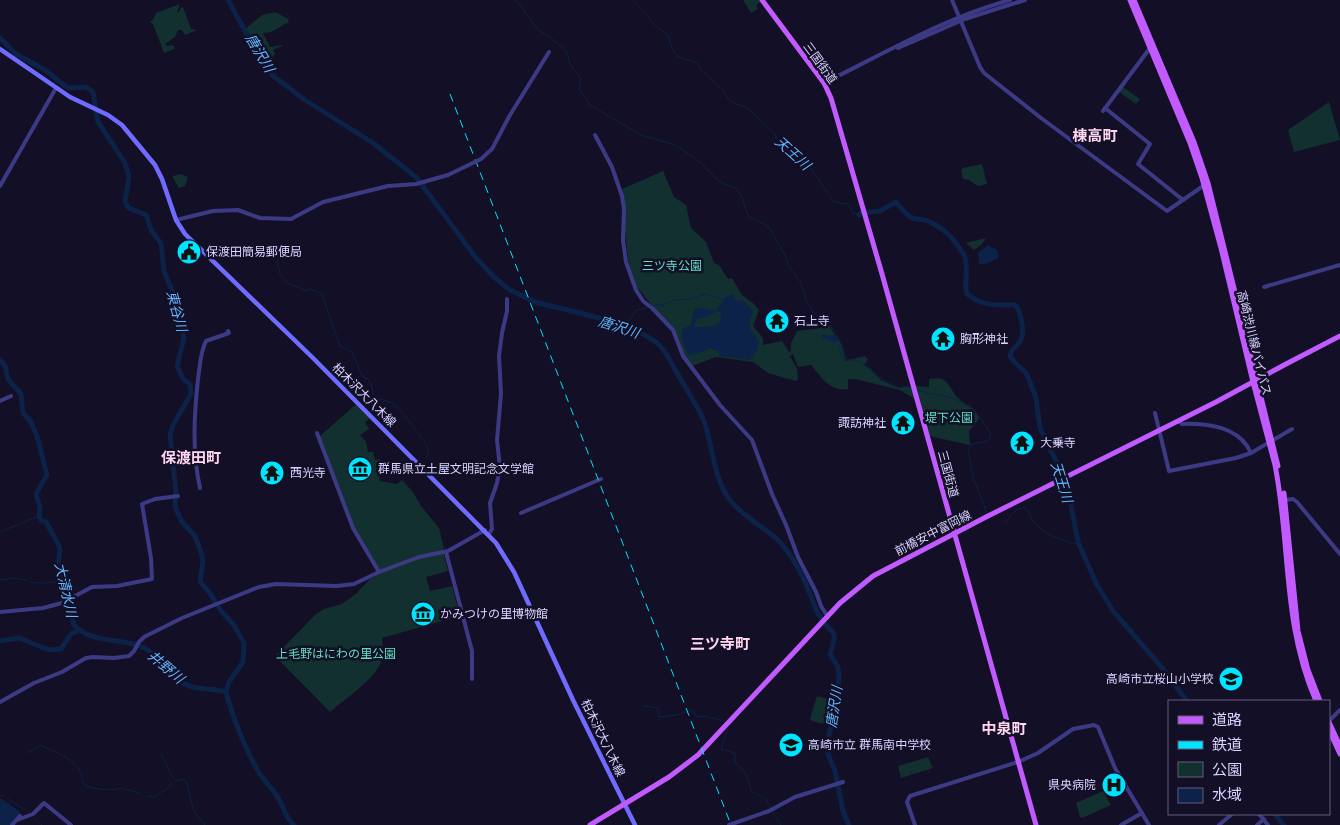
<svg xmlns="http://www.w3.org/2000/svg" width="1340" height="825" viewBox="0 0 1340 825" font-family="Helvetica,'Noto Sans JP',sans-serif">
	<rect width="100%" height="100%" fill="#130f26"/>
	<g fill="#12302f">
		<path d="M743 0H759L761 2 756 5 758 9 751 13Z"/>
		<path d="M180 4 177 12H179L181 8 183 7 191 29 197 30 185 35 182 30H178L175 37 165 44 167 46 173 45 175 49 164 53 153 24 150 22 154 18 156 13Z"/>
		<path d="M275 12 288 19 289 22 271 32 263 33 270 47 281 45 282 46 273 50 275 54 272 58 267 51 261 54 251 42 244 30 262 15Z"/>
		<path d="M1123 87 1140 99 1136 104 1119 92Z"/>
		<path d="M1329 102 1340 140 1294 152 1288 130Z"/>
		<path d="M982 164 987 184 978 186 969 180 963 179 961 170 963 168Z"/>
		<path d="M663 171 674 197 686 205 691 228 706 242 714 263 719 265 728 279 732 278 742 295 754 304 759 310 753 326 763 338V345L782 341 789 352 791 351V343L797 331 830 327 841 344 846 361 864 356 868 359 864 366 870 369 881 380 898 388 907 387 912 388 915 399 900 390 855 379H848V389C830 392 821 377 811 365L798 367 793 354 790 356 797 369 798 380 795 381 768 373 753 362 716 357 692 366 684 355 678 337 636 286 629 266 625 232V208L622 189Z"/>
		<path d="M180 174 188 177 185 186 179 188 173 178V176Z"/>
		<path d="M986 238 982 244 974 250 966 243Z"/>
		<path d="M939 378C950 381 951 392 959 399 968 407 975 405 979 419L969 431 970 445 929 436 915 386 929 387V379Z"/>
		<path d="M358 405 371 418 365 422 369 429 360 435 366 442 368 452H373L375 460 380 459 383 466 376 469 380 481 397 484 402 480 413 492 421 506 439 528 444 549 443 550 448 571 426 577 430 591 452 586 460 616 382 638C383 645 383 654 381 662 374 680 345 699 330 712L275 656 316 614 324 609 342 604 357 593 370 579 379 574 355 530 320 436 354 406Z"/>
		<path d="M817 696 831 700 824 724 812 721 810 719Z"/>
		<path d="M928 757 933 768 901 778 898 766Z"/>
		<path d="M1103 791 1111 805 1082 818 1080 817 1076 803Z"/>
	</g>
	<g fill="#0c2248" fill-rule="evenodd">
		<path d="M988 245 997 250 999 258 985 264H979L978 253Z"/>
		<path d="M733 294 735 301 742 300C762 317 747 312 750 328 751 332 756 337 759 341L757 350 750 360 719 356V352L710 348 701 352 689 355C685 350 679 335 683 329 685 327 689 326 691 325L694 310 700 307 711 310H716L727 296ZM717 311 720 312C727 327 704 329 694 326L697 319 707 317Z"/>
		<path d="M821 334 829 336 836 335 838 340 836 342 833 343 827 339H821Z"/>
		<path d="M0 798 19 811 20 814 10 825H0Z"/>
	</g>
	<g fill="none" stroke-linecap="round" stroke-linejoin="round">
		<g stroke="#0c2248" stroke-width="1">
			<path d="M516 0 538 30 551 38 567 52 570 65 577 73 580 79V90L590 105 641 135 675 145 690 155 701 163 720 182 736 188 742 197 747 213 750 217 769 227 771 231 786 257 788 265 801 283 807 303 824 326H831C839 337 843 347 847 360H855L867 366 882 379 900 388 907 386 913 388"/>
			<path d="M633 0 656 26 668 35 672 49 677 56 697 63 703 72 721 88 730 101 749 109 773 132 779 142 810 167 834 202 848 204 853 213 859 215"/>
			<path d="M275 253 280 256 277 261 280 274 288 283 306 291 310 289 322 294 340 346 352 352 360 371 363 377 368 379 372 386 374 399C397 397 408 421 420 436 423 440 428 444 428 450 429 452 427 455 427 458"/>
			<path d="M651 306 666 304 675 300 690 299 705 294 725 300"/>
			<path d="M627 321 631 319 635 311 647 307"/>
			<path d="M836 343 839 346 842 358 846 360"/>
			<path d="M916 389C925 393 934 394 943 396 969 401 978 413 991 434L989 441 972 444 968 448 973 478 987 513"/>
			<path d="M1004 523 1016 510 1025 507C1028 511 1030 516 1033 521 1044 535 1058 538 1074 544L1078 542"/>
			<path d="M0 532 39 516"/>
			<path d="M0 580 12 578 26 580"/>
			<path d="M31 582C41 585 52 581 62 582"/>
			<path d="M644 706 658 708V715L659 717 677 715 692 710 697 717 706 716 725 722"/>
			<path d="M728 728 721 749 735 753V763C746 771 748 777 751 791L766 799 773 813 781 825"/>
			<path d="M28 753 41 745C55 753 74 757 81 773 83 777 82 781 84 785 97 790 110 791 123 788"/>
			<path d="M161 754 173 778"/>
			<path d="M175 781 183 779 186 781 193 809"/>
			<path d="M125 789 141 794"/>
			<path d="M0 795 4 796"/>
			<path d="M147 796 154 797 169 787 171 783"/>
			<path d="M8 799 25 810"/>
			<path d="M194 811 205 825"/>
			<path d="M33 817 42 825"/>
		</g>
		<g stroke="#0c2248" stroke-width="5">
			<path d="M228 0 261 60 272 75 305 100 373 143 416 177 477 259 494 277 510 290 535 302C569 311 631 322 657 343 666 350 670 362 676 371 685 388 697 404 704 421 713 446 713 478 730 500 742 516 762 526 777 539 792 554 802 574 810 594 813 601 815 609 819 615 830 636 840 625 830 654L838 667 839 677 836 710 829 734 828 754 835 771 843 811 849 825"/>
			<path d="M0 38 16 54 45 70 65 86 69 88 86 87 93 92 98 122 125 163 129 177 125 201 127 206 129 208 146 215 152 232 161 243 164 271 173 293 184 338 177 366 183 379 190 384 191 394 173 425 170 435 176 493 175 507 182 522 195 536 201 552 203 561 200 582 209 592 221 611 233 624 244 643 243 662 229 682 226 692"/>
			<path d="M859 215 861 213 880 211 896 202C901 208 908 218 916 219 921 220 924 219 928 221 946 229 954 239 964 255 970 267 963 282 967 294 984 307 995 305 1015 305L1017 307C1021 314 1025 332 1021 340 1018 346 1010 349 1010 356L1015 363 1026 373 1030 382 1036 398 1040 428 1059 467 1070 500 1078 542 1097 585 1114 612 1164 670 1187 701"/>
			<path d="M0 360 5 366 8 379 21 394 23 413 31 422 38 439 47 475 36 494 40 508 39 516 41 520 46 522 59 546 60 550 58 565 74 625C90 642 117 639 137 645 161 653 166 673 185 684 197 691 213 687 226 692"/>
			<path d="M0 641 19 638 49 650 61 649 71 634 79 630"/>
			<path d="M226 692C232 715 246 751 258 771 263 780 271 787 277 796 284 806 284 817 294 825"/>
			<path d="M1275 814 1284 825"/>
		</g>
		<g stroke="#3d3a85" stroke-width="4">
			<path d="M952 0 980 67 984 73 1041 118 1167 211 1206 184"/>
			<path d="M898 48 965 19 1025 0"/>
			<path d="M824 83C885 53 944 18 1010 0"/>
			<path d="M1105 108 1150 144 1138 164 1183 200"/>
			<path d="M1103 111 1150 48"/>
			<path d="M595 135 612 167 622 196 624 209 623 240 626 262 636 290 643 301 652 308 673 330 683 356 720 405 752 440 772 494 786 525 798 557 816 592 821 606 828 617"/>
			<path d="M492 149 510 115 549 52"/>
			<path d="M0 186 56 88"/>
			<path d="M176 220 213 211 238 210 260 218 291 219 323 202 388 186 416 184 448 175"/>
			<path d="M1264 287 1340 265"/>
			<path d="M0 401 11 396"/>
			<path d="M1155 413 1169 471 1236 458 1251 453 1292 429"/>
			<path d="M1179 421 1182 424C1207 423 1239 426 1251 453"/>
			<path d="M317 433 353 528 379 572"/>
			<path d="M200 488C192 452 194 416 198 379 200 366 200 353 206 341L229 333 228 331"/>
			<path d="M1285 500 1293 499 1297 502 1340 554"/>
			<path d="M521 513 601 479"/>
			<path d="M489 534 492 529 490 503 497 483 500 468 497 440 501 394 499 356 502 333 507 311V299"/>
			<path d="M446 552 472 651V679"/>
			<path d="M0 612 43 608 62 603 92 587 117 586 152 579 151 558 142 504 155 499 178 496"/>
			<path d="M0 702 34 683 62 672 86 658 93 657 114 658 129 656 134 651 139 642 144 637 182 618 259 587 276 584 337 586 354 584 379 572 419 557 448 551 485 530"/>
			<path d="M1329 721 1340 710"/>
			<path d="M1259 814 1268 825"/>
			<path d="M17 820 33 814 44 803 71 825"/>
			<path d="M12 825 20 816"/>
			<path d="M729 825 769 811 795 797 843 782"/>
			<path d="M915 825 907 802 910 796 1018 762 1038 753 1073 729 1094 725 1098 727 1115 768 1149 825"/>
			<path d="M1121 825 1142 813"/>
			<path d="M1219 825 1232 814"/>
			<path d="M1257 825 1264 819"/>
		</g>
		<path stroke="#6f6bff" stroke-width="4.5" d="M0 49 70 97 108 115 122 125 155 165 162 179 176 220 185 234 313 358 496 543 514 572 573 700 635 825"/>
		<g stroke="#c25bff" stroke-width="5">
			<path d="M762 0 824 83 831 98 882 274 1036 825"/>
			<path d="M1130 0 1190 143 1202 178 1221 248 1253 382 1275 465C1291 546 1282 623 1316 701"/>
			<path d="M1134 0 1194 142 1208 183 1278 466"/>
			<path d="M1284 493 1298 631 1308 670 1320 701"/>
			<path d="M1329 722 1340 746"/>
			<path d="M1329 730 1340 754"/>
			<path d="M590 825 669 777 698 755 840 603 873 576 986 517 1216 402 1286 364 1340 336"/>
		</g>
		<path stroke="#00e5ff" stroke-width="1" stroke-dasharray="8 6" stroke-linecap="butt" d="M450 94 731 825"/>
		<path stroke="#3d3a85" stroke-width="4" d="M448 175 481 159 492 149"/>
	</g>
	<defs>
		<symbol id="civic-disc" viewBox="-11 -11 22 22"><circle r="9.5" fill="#00e5ff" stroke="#130f26"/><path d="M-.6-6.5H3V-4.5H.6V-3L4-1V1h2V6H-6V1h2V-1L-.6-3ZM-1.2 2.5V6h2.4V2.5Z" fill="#111"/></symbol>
		<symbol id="temple-disc" viewBox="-11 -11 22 22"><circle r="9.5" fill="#00e5ff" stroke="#130f26"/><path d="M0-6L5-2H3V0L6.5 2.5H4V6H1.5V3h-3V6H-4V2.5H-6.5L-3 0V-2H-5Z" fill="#111"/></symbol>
		<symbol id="museum-disc" viewBox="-11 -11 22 22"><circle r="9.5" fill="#00e5ff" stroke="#130f26"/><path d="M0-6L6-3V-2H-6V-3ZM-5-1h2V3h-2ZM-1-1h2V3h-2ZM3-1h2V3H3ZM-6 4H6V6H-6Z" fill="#111"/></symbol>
		<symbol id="school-disc" viewBox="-11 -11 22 22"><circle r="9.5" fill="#00e5ff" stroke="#130f26"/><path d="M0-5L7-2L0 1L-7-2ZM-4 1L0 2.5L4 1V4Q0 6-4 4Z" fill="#111"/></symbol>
		<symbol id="hospital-disc" viewBox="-11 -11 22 22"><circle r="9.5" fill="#00e5ff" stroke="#130f26"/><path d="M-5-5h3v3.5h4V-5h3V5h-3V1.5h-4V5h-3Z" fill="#111"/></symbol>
	</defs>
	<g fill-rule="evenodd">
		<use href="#civic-disc" x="175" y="238" width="28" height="28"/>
		<use href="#temple-disc" x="763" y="307" width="28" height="28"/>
		<use href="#temple-disc" x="929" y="325" width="28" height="28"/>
		<use href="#temple-disc" x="889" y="409" width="28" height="28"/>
		<use href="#temple-disc" x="1008" y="429" width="28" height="28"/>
		<use href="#museum-disc" x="346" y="455" width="28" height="28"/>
		<use href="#temple-disc" x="258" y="459" width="28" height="28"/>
		<use href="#museum-disc" x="409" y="600" width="28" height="28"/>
		<use href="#school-disc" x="1217" y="665" width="28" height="28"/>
		<use href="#school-disc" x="777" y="731" width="28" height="28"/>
		<use href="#hospital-disc" x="1100" y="771" width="28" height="28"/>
	</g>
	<g text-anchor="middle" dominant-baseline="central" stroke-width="5" stroke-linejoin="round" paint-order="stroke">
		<g font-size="12" fill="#d9d4ff" stroke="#130f26">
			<text transform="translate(820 63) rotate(54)">三国街道</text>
			<text transform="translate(1254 343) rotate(76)">高崎渋川線バイパス</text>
			<text transform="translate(364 395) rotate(45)">柏木沢大八木線</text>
			<text transform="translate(948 474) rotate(75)">三国街道</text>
			<text transform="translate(933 533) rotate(-27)">前橋安中富岡線</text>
			<text transform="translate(603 738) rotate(64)">柏木沢大八木線</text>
		</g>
		<g font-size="12" fill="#d9d4ff" stroke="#130f26" text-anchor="start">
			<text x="206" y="252">保渡田簡易郵便局</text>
			<text x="794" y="321">石上寺</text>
			<text x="960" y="339">胸形神社</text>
			<text x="886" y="423" text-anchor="end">諏訪神社</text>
			<text x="1040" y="443">大乗寺</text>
			<text x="378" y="469">群馬県立土屋文明記念文学館</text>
			<text x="290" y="473">西光寺</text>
			<text x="440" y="614">かみつけの里博物館</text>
			<text x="1214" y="679" text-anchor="end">高崎市立桜山小学校</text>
			<text x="808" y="745">高崎市立 群馬南中学校</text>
			<text x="1096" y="785" text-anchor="end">県央病院</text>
		</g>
		<g font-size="12" fill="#5fe0c0" stroke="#130f26">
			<text x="672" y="266">三ツ寺公園</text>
			<text x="949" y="418">堤下公園</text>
			<text x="336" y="654">上毛野はにわの里公園</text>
		</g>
		<g font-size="14" font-style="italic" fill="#62b6ff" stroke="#130f26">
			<text transform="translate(260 53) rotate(59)">唐沢川</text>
			<text transform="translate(793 153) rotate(42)">天王川</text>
			<text transform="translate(177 311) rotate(75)">東谷川</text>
			<text transform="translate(619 327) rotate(18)">唐沢川</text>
			<text transform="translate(1062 482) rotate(73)">天王川</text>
			<text transform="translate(66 590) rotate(77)">大清水川</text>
			<text transform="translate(166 667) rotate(40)">井野川</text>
			<text transform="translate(834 707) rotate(-81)">唐沢川</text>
		</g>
		<g font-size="15" font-weight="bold" fill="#ffd6f0" stroke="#130f26">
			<text x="1095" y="135">棟高町</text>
			<text x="191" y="457">保渡田町</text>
			<text x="720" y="643">三ツ寺町</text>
			<text x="1004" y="728">中泉町</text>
		</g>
	</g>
	<rect x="1168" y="700" width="162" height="115" fill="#130f26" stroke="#625e7d"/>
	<rect x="1178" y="716" width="25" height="8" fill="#c25bff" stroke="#625e7d"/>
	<text x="1212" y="725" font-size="15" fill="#d9d4ff">道路</text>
	<rect x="1178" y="741" width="25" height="8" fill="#00e5ff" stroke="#625e7d"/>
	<text x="1212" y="750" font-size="15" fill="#d9d4ff">鉄道</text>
	<rect x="1178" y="762" width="25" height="15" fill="#12302f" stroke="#625e7d"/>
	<text x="1212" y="775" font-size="15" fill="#d9d4ff">公園</text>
	<rect x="1178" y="788" width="25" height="15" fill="#0c2248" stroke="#625e7d"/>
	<text x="1212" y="800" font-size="15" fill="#d9d4ff">水域</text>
</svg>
